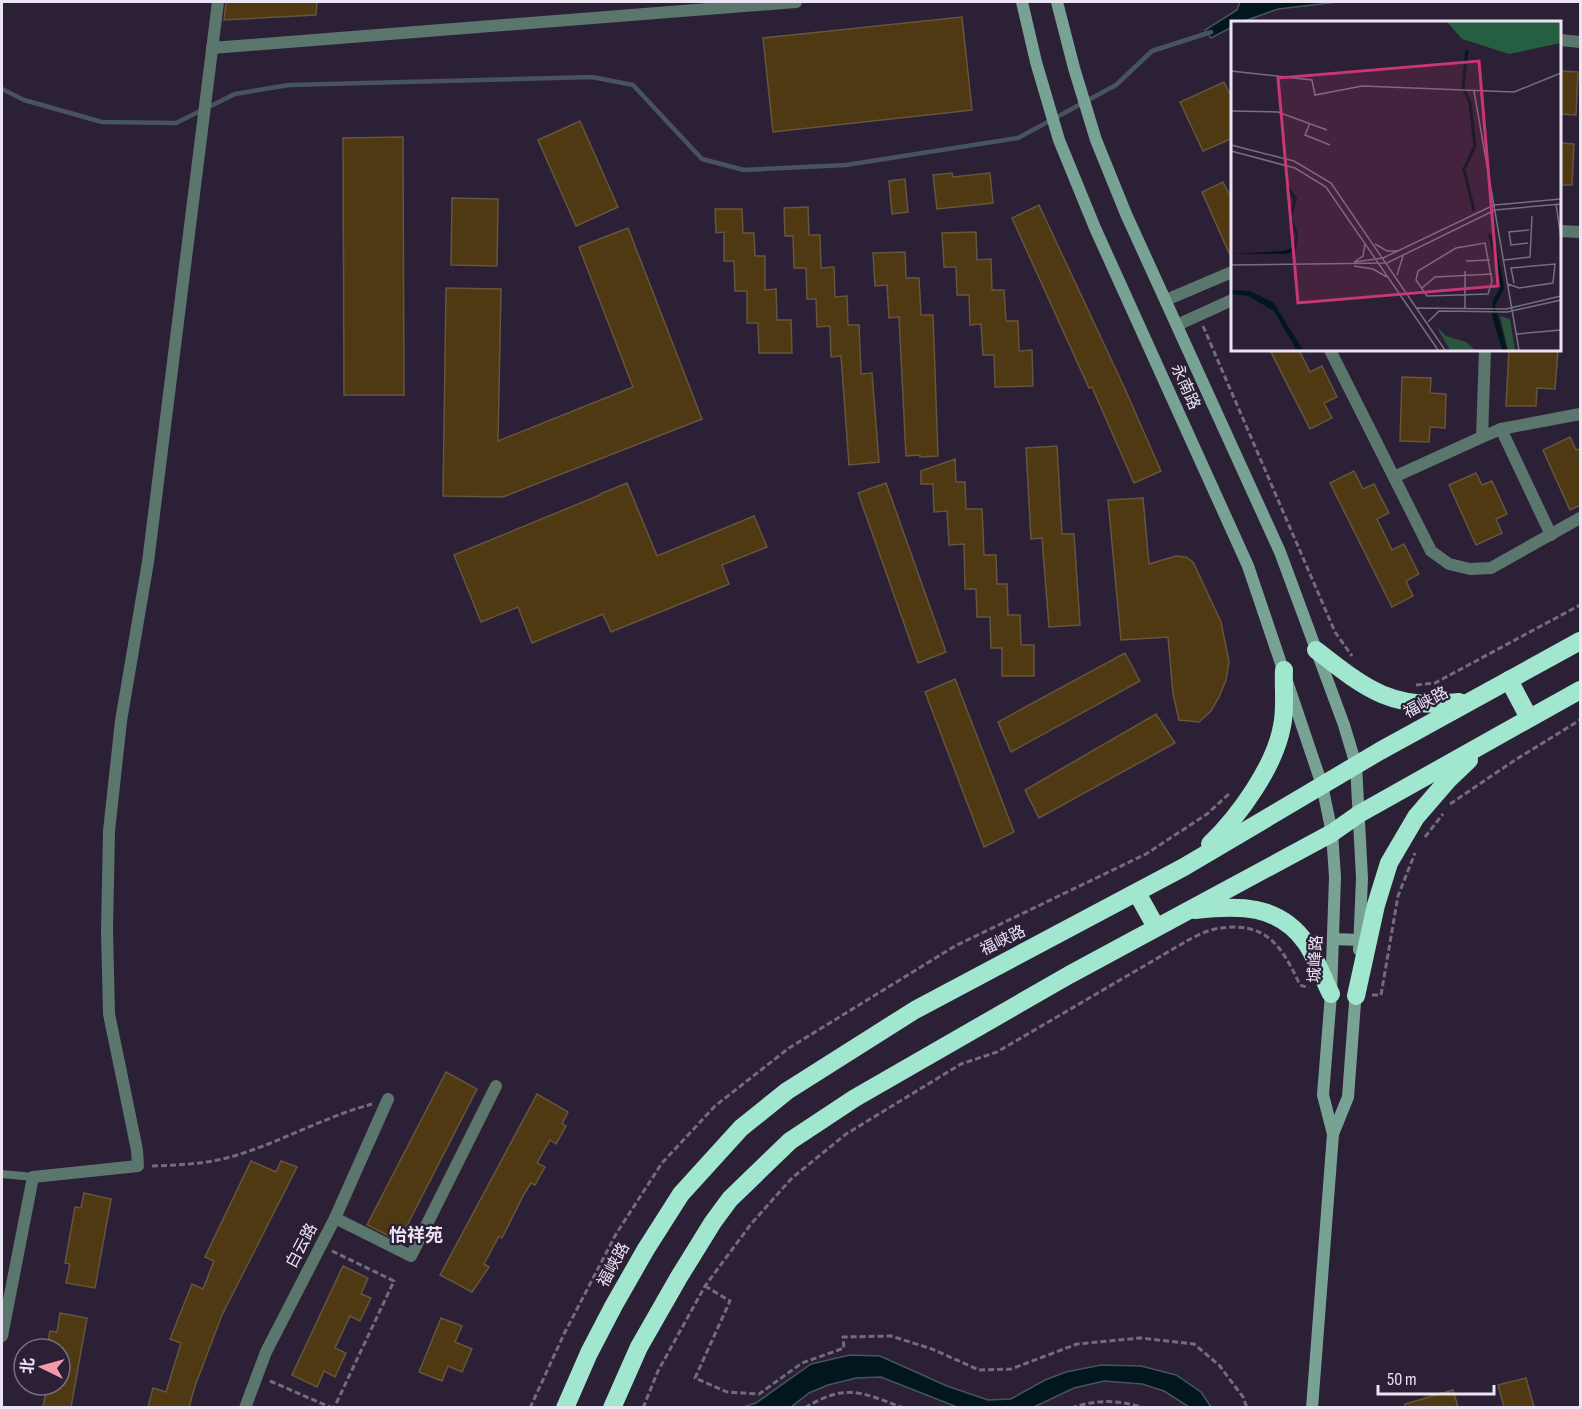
<svg xmlns="http://www.w3.org/2000/svg" width="1582" height="1409" viewBox="0 0 1582 1409" font-family="'Sofia Sans Condensed','Noto Sans SC',sans-serif">
	<rect width="100%" height="100%" fill="#2c2036"/>
	<g fill="#02171d" stroke="#48545d" stroke-width="1.5">
		<path d="M1240 2H1338L1278 9 1242 22H1232V27L1211 38 1205 30 1237 10Z"/>
		<path d="M850 1355 880 1356 947 1386 988 1400 1011 1399 1045 1380 1066 1372 1101 1365 1141 1366 1176 1375 1201 1392 1211 1407H1189L1164 1391 1142 1384 1104 1381 1074 1388 1034 1407H957L881 1377 856 1378 828 1385 809 1393 791 1407H743L756 1403 811 1364Z"/>
	</g>
	<g fill="none" stroke-linecap="round" stroke-linejoin="round">
		<path stroke="#48545d" stroke-width="4.5" d="M2 89 24 100 102 122 176 123 235 94 289 85 592 77 633 85 702 159 744 170 846 165 1018 138 1116 85 1152 51 1211 32"/>
	</g>
	<g fill="#4e3912" stroke="#65553d" stroke-width="1.5">
		<path d="M226 2H317L316 15 224 20Z"/>
		<path d="M962 17 972 110 773 132 763 38Z"/>
		<path d="M1560 71 1578 72 1576 115 1560 114Z"/>
		<path d="M1224 82 1233 101V138L1203 151 1180 102Z"/>
		<path d="M580 121 618 207 576 226 538 140Z"/>
		<path d="M403 137 404 395H344L343 138Z"/>
		<path d="M1560 143 1574 144 1572 185H1560Z"/>
		<path d="M952 173 953 177 990 173 993 203 937 209 933 175Z"/>
		<path d="M905 179 908 212 892 214 889 181Z"/>
		<path d="M1223 182 1233 201V262L1202 192Z"/>
		<path d="M452 198 498 199 497 266 451 265Z"/>
		<path d="M1039 205 1125 389 1161 471 1134 483 1092 387 1089 388 1012 218Z"/>
		<path d="M808 207 809 235H820L821 268 834 267 835 297 847 296 848 325H859L861 374 872 373 879 462 849 465 841 356 831 357 830 326 817 327 816 299H807L806 268H794L793 236H785L784 208Z"/>
		<path d="M715 209H742L743 233H754L755 256H765V290L776 289 777 320H791L792 353H759L758 323H747V291H735L734 261H724V232L716 233Z"/>
		<path d="M628 228 702 419 503 497 443 496 446 288 501 289 498 441 633 387 579 247Z"/>
		<path d="M976 232 977 260 991 259 992 290H1004L1006 321H1018L1019 351 1032 350 1033 386 995 387 994 355H983L981 324 970 325 969 295H957L956 267H944L942 233Z"/>
		<path d="M905 252 906 278H919L921 315H933L938 456 920 457V455L906 456 899 317 889 318 887 285 875 286 873 253Z"/>
		<path d="M1270 350H1299L1310 372 1322 366 1337 397 1324 403 1332 418 1310 429Z"/>
		<path d="M1509 350H1558L1555 389 1537 388 1536 406H1506Z"/>
		<path d="M1402 377 1431 378 1430 393 1446 394 1445 428 1430 427 1429 442 1400 441Z"/>
		<path d="M1570 437 1576 450 1581 448V505L1570 510 1543 450Z"/>
		<path d="M1057 446 1062 534H1074L1080 625 1049 627 1042 538 1031 539 1026 448Z"/>
		<path d="M955 459 956 482H965L966 509H982L984 555H996L997 584H1007L1008 615H1020L1021 645H1034V676H1002V648H991L990 617H977L976 589H965L964 544 949 545 947 511 934 512 933 484H921V471Z"/>
		<path d="M1354 471 1363 489 1374 484 1389 513 1377 519 1392 550 1404 544 1419 574 1406 581 1413 596 1392 607 1330 483Z"/>
		<path d="M1476 473 1482 485 1492 481 1507 514 1496 519 1502 533 1476 545 1449 485Z"/>
		<path d="M627 483 657 556 754 516 767 547 722 565 729 584 611 632 603 614 532 643 518 607 481 622 454 555 600 495V494Z"/>
		<path d="M886 483 946 652 918 663 858 493Z"/>
		<path d="M1143 498 1149 564 1176 556 1186 557 1193 562 1221 622 1229 662 1226 680 1219 697 1211 711 1199 722 1179 720 1173 694 1168 637 1121 640 1108 500Z"/>
		<path d="M1125 653 1140 681 1011 752 998 722Z"/>
		<path d="M955 679 1014 832 984 847 925 692Z"/>
		<path d="M1156 714 1175 743 1039 818 1025 790Z"/>
		<path d="M446 1072 477 1089 399 1241 367 1225Z"/>
		<path d="M537 1094 568 1112 562 1124 566 1126 556 1144 550 1140 537 1163 545 1167 535 1185 531 1183 524 1194 502 1238 499 1236 484 1264 489 1267 472 1292 440 1275Z"/>
		<path d="M251 1161 276 1172 281 1161 297 1167 222 1315 195 1386 189 1407H148L153 1388 166 1392 181 1343 170 1339 192 1284 203 1289 214 1261 205 1257Z"/>
		<path d="M84 1193 111 1199 95 1288 66 1283 70 1264 65 1263 75 1207 81 1208Z"/>
		<path d="M343 1266 368 1278 361 1294 371 1298 360 1321 350 1316 335 1348 346 1353 335 1377 324 1371 317 1387 292 1375Z"/>
		<path d="M60 1313 87 1318 71 1407H43L47 1385H60V1349H47L50 1331 57 1332Z"/>
		<path d="M441 1318 462 1326 455 1342 472 1349 462 1372 448 1366 442 1381 419 1372Z"/>
		<path d="M1526 1378 1534 1407H1504L1498 1385Z"/>
		<path d="M1453 1390 1458 1407H1405V1404Z"/>
	</g>
	<g fill="none" stroke-linecap="round" stroke-linejoin="round">
		<g stroke="#756b7e" stroke-width="3" stroke-dasharray="6 3" stroke-linecap="butt">
			<path d="M1203 326 1335 632 1352 656"/>
			<path d="M1416 685 1435 683 1580 605"/>
			<path d="M1450 804 1515 760 1580 720"/>
			<path d="M1425 837 1443 814"/>
			<path d="M1372 995H1381L1398 896 1415 853"/>
			<path d="M152 1166C180 1165 207 1164 234 1156 281 1142 324 1117 372 1104"/>
			<path d="M332 1251 394 1281 334 1408"/>
			<path d="M705 1286 730 1301 695 1378 727 1392 759 1394 802 1363 844 1348 843 1337 891 1336 932 1349 979 1370 1011 1369 1077 1344 1140 1338 1194 1344 1219 1365 1243 1397 1247 1408"/>
			<path d="M270 1381 332 1408"/>
			<path d="M530 1408 564 1334 616 1234 662 1163 715 1106 789 1048 955 946 1146 854 1207 814 1231 792"/>
			<path d="M643 1408 658 1371 705 1286 751 1224 792 1178 846 1134 961 1064 997 1052 1185 942C1194 937 1205 931 1215 929 1265 920 1281 944 1300 985L1309 988"/>
			<path d="M805 1408C845 1383 862 1392 903 1408"/>
			<path d="M1071 1408C1097 1399 1119 1400 1145 1408"/>
		</g>
		<path stroke="#5b766c" stroke-width="8" d="M2 1174 33 1177"/>
		<g stroke="#5b766c" stroke-width="12">
			<path d="M1560 40 1580 42"/>
			<path d="M212 48 796 2"/>
			<path d="M1560 231 1580 232"/>
			<path d="M1166 300 1232 272"/>
			<path d="M1177 325 1232 300"/>
			<path d="M1330 350 1431 551 1449 564 1470 569 1491 568 1580 518"/>
			<path d="M1485 350 1482 437 1501 429 1551 535"/>
			<path d="M1501 429 1580 414"/>
			<path d="M1394 477 1482 437"/>
			<path d="M335 1218 411 1256 496 1086"/>
			<path d="M2 1336 33 1177 138 1166 137 1150 109 1014 107 930 109 831 121 721 148 562 218 2"/>
			<path d="M245 1408 266 1352 335 1218 388 1099"/>
		</g>
		<g stroke="#78a394" stroke-width="12">
			<path d="M1022 2 1036 62 1059 140 1095 228 1248 566 1322 785 1332 833 1335 877 1331 994 1323 1095 1333 1134"/>
			<path d="M1057 2 1074 68 1096 140 1126 214 1280 552 1344 725 1356 765 1362 878 1359 950"/>
			<path d="M1333 939 1360 940"/>
			<path d="M1312 1408 1333 1134 1348 1097 1356 989"/>
		</g>
		<g stroke="#a1e6ce" stroke-width="18">
			<path d="M1316 650C1366 689 1393 711 1459 702"/>
			<path d="M1509 680 1529 718"/>
			<path d="M1210 844C1239 816 1275 766 1282 726 1286 709 1283 688 1284 670"/>
			<path d="M1137 893 1156 927"/>
			<path d="M1195 910C1238 905 1279 904 1306 943 1316 958 1323 978 1331 994"/>
			<path d="M1356 996 1376 905 1389 863 1416 817 1448 780 1469 760"/>
			<path d="M565 1408 589 1353 614 1305 646 1249 681 1194 741 1128 787 1091 915 1010 1184 867 1380 751 1580 641"/>
			<path d="M612 1408 639 1347 679 1277 713 1222 730 1199 790 1141 855 1098 1069 975 1332 833 1359 814 1580 690"/>
		</g>
	</g>
	<g text-anchor="middle" dominant-baseline="central" stroke-width="4.5" stroke-linejoin="round" paint-order="stroke">
		<g font-size="16" fill="#ebe4f3" stroke="#2c2036">
			<text transform="translate(1185 387) rotate(66)">永南路</text>
			<text transform="translate(1426 703) rotate(-28)">福峡路</text>
			<text transform="translate(1003 941) rotate(-26)">福峡路</text>
			<text transform="translate(1316 959) rotate(-87)">城峰路</text>
			<text transform="translate(302 1246) rotate(-62)">白云路</text>
			<text transform="translate(614 1265) rotate(-61)">福峡路</text>
		</g>
		<g font-size="18" font-weight="bold" fill="#ebe4f3" stroke="#2c2036">
			<text x="416" y="1235">怡祥苑</text>
		</g>
	</g>
	<g transform="translate(1231 21)">
		<rect width="330" height="330" fill="#2c2036"/>
		<path d="M269 295 279 298 284 329H277ZM205 305 215 315 235 321 244 329H219Z" fill="#2a553d"/>
		<path d="M216 1H330V22L278 33 231 18Z" fill="#265e41"/>
		<path d="M52 157 66 177 61 197 67 213 65 228 57 233H0L53 230 63 226 65 214 58 200 62 179ZM257 212 263 216 272 261 273 268 264 284 276 329H271L261 295 262 278 270 266ZM0 269 18 270 42 281 72 329 65 328 43 290 17 275 0 273Z" fill="#02171d"/>
		<path fill="none" stroke="#02171d" stroke-width="3" d="M236 29 232 66 239 82 244 125 233 148 243 190"/>
		<path fill="none" stroke="#786e82" stroke-width="1.5" d="M0 50 81 59 84 74 131 65 283 71 330 52M243 70 288 329M0 90 47 91 96 109M79 102 74 114 99 124M0 124 63 140 100 162 214 329M0 130 64 147 95 166 207 329M325 183 330 217M254 222 261 260 257 273 196 275 185 259 187 250 225 227ZM297 222 280 224 278 211 298 209M144 223 156 230H168M273 239 299 236 301 195M235 240 259 239M123 241 152 237 263 184 330 178M123 241 132 235 134 223M0 244 156 242 264 189 330 183M123 245 142 248 156 256M234 250V287M166 254 172 235M277 263 288 267 322 262 324 243 280 247 283 262M191 267 204 256 261 253M186 287 275 288 330 275M197 301 208 290 276 291 330 279M286 313 330 309"/>
		<path fill="#c83772" fill-opacity="0.15" stroke="#c83772" stroke-width="3" d="M248 40 267 265 67 282 47 57Z"/>
		<rect width="330" height="330" fill="none" stroke="#ebe4f3" stroke-width="3"/>
	</g>
	<rect width="1582" height="1409" fill="none" stroke="#ebe4f3" stroke-width="6"/>
	<g transform="translate(42 1367) rotate(275)"><circle r="28" fill="#2c2036" stroke="#786e82" stroke-width="1.5"/>
	<path d="M0-4.5L10 22L0 15L-10 22Z" fill="#f39aab"/>
	<text y="-9" font-size="16" font-weight="bold" text-anchor="middle" fill="#ebe4f3">北</text>
	</g>
	<path d="M1378 1385v9h116v-9" fill="none" stroke="#ebe4f3" stroke-width="3"/>
	<text x="1387" y="1385" font-size="18" fill="#ebe4f3" stroke="#2c2036" stroke-width="4.5" paint-order="stroke">50 m</text>
</svg>
